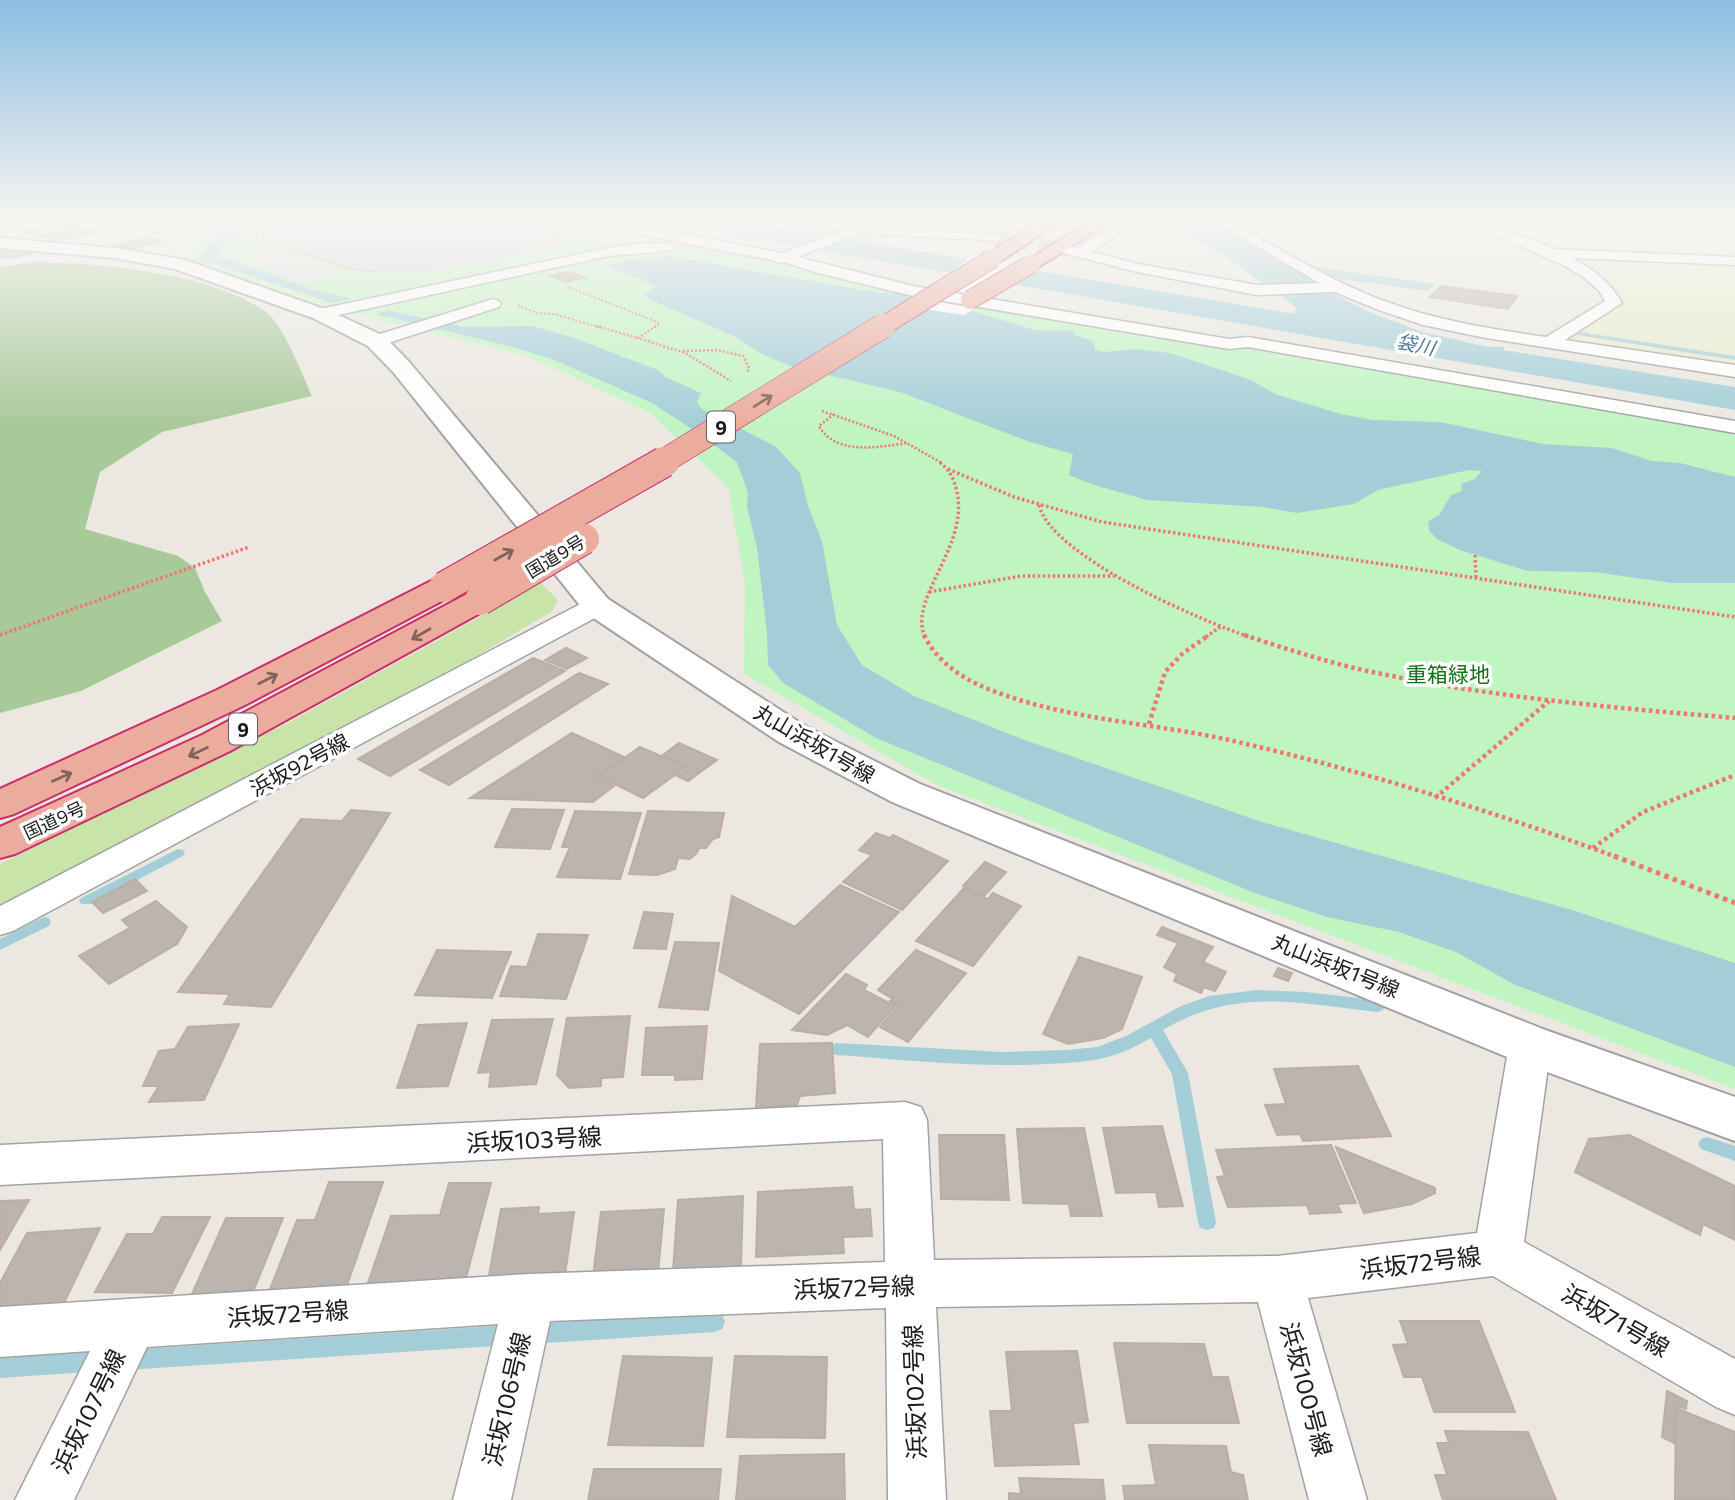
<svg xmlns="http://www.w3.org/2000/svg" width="1735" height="1500" viewBox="0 0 1735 1500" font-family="Commissioner,'Noto Sans JP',sans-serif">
	<rect width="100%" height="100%" fill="#ece8e1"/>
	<g fill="#e9ebcd">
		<path d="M1225 221H1465L1528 246 1322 245 1256 236Z"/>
		<path d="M1472 221H1735V260L1551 252Z"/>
		<path d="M1558 256 1735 262V369L1556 342 1617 302Z"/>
	</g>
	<path fill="#c8e4a9" d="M541 583 558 600 551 612 409 696 0 910V864L288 723Z"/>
	<path fill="#a8c998" d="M32 262C98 263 210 272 266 312 283 324 303 376 312 396L162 432 100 472 85 529 178 556 195 568 205 592 222 621 81 691 0 713V267Z"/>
	<path fill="#bff5c1" d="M215 221H577L771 256 880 287 990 309 1149 338 1256 349 1735 432V1089L937 785 744 674 745 583 728 487 649 412 527 356 342 311 186 259 208 223Z"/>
	<path fill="#dfdfdf" d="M270 249 302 260 294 262 297 265 313 263 342 273 304 282 243 261 259 258 250 253Z"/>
	<path fill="#d6d6e2" d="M269 221H501L557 232 562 235V243L546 249 444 269 379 271 353 268 266 239Z"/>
	<g fill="#a3ced8">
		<path d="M76 221 162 232 210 227 244 228 238 236 217 252 218 256 315 290 352 299 332 303 203 260 201 255 219 231 160 234 107 228Z"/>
		<path d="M651 221H739L1295 314 1296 307 1228 258 1165 221H1210L1279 262 1324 284 1328 291 1367 311 1422 332 1488 347H1504L1503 350 1735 387V410Z"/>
		<path d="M668 256 874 292 918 295 1035 330C1050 332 1062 329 1076 331L1074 335 1091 340 1095 344 1094 349 1104 352 1135 349 1170 353 1251 380 1275 394 1341 414 1373 420 1440 422 1543 444 1612 448 1652 461 1680 463 1735 477V583H1672L1594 572 1528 571 1460 550 1437 539 1429 531 1428 522 1440 514 1451 495 1462 491 1461 484 1475 479 1482 471 1469 470 1446 475 1378 490 1354 504 1297 513 1263 507 1147 500 1094 485 1069 475 1073 454 1030 442 900 392 793 367 762 354 734 336 649 299 645 295 656 286 608 266 630 260Z"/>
		<path d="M1316 267 1434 284 1429 291 1334 278Z"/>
		<path d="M387 310 463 327 533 326 574 338 658 370 665 377 701 393 697 402 702 409 775 446 800 473 808 506 822 541 837 625 862 665 914 696 1019 738 1262 822 1572 910 1735 963V1067L1515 985 1456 952 1399 932 1327 917 1255 893 876 738 783 683 768 665 767 633 757 548 747 507 748 493 737 462 695 431 652 403 552 359 513 347 376 314Z"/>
	</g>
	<path fill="#fff" d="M974 255 1041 265 964 315 903 306Z"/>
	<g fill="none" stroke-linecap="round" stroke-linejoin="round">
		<g fill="#a3ced8" fill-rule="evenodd">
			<path d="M179 220H187L177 225 172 231H168L173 223Z"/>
			<path d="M1573 331 1735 356V360L1571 334 1570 333Z"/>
			<path d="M178 849 183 850 185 853 183 856 91 904H81L79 901 81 898Z"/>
			<path d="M44 917 49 918 51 922 49 926 0 950V939Z"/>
			<path d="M1257 990 1305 992 1377 1000 1383 1002 1385 1006 1383 1010 1377 1012C1298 1003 1235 987 1163 1030L1188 1073 1216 1222 1214 1228 1207 1230 1200 1228 1198 1222 1172 1074 1151 1038C1138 1045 1125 1052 1111 1056 1091 1062 1069 1063 1047 1064 977 1068 907 1060 837 1055L831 1053 829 1049 831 1045 837 1043 1002 1052 1067 1050 1097 1047 1126 1036 1181 1006 1209 996Z"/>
			<path d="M1707 1137 1735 1146V1161L1701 1149 1698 1144 1701 1139Z"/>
			<path d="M715 1312 722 1315 725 1322 722 1329 715 1332 531 1344 524 1341 521 1334 524 1327 531 1324Z"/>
			<path d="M510 1325 517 1328 520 1335 517 1342 510 1345 126 1370 119 1367 116 1360 119 1353 126 1350Z"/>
			<path d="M101 1351 108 1354 111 1361 108 1368 101 1371 0 1378V1358Z"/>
		</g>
	</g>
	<g fill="#bcb4ae" stroke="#bdaea4" stroke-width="2">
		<path d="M0 220H47L0 226Z"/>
		<path d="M70 220 81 226 52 230 47 223Z"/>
		<path d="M101 220H156L162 221 137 228 96 222Z"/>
		<path d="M45 226 48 230 26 233 22 229Z"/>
		<path d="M85 228 99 232 55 241 38 236Z"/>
		<path d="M150 237 163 242 130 249 112 246Z"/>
		<path d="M5 248 12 249 38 251 18 257 0 258V250Z"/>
		<path d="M569 272 585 278 566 282 551 276Z"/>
		<path d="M1441 286 1517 296 1508 309 1430 297Z"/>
		<path d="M566 648 587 658 567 669 545 660Z"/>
		<path d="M533 658 565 671 390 776 358 759Z"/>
		<path d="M579 673 608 684 449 785 420 770Z"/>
		<path d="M572 733 624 757 596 777 614 786 593 802 470 798Z"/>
		<path d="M679 743 717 760 688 781 677 776 689 768 663 755Z"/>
		<path d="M640 747 686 767 643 798 599 776Z"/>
		<path d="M512 809 564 810 550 849 495 847Z"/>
		<path d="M351 810 390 813 271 1007 224 1004 230 994 178 992 301 819 342 821Z"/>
		<path d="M575 811 641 813 620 879 557 877 570 847H562Z"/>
		<path d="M648 811 724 813 719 837 713 839 706 848H699L697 853 690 859 678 858 675 869 657 875 629 874Z"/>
		<path d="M876 833 890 838 893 835 948 861 902 910 843 882 872 855 859 850Z"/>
		<path d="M985 862 1006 872 984 896 963 886Z"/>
		<path d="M135 879 147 891 103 913 92 902Z"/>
		<path d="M840 885 899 912 799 1014 719 971 732 896 795 927Z"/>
		<path d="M964 888 988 899 993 893 1021 906 973 966 916 941Z"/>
		<path d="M156 901 187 927 177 944 109 984 79 956 130 928 122 920Z"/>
		<path d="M644 912 673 914 666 949 634 948Z"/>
		<path d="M1162 927 1213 947 1203 962 1226 972 1215 991 1204 987 1201 993 1174 981 1177 974 1164 967 1178 943 1157 935Z"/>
		<path d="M538 934 588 935 566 999 500 996 511 966 527 967Z"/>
		<path d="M675 942 719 943 708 1010 659 1007Z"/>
		<path d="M437 950 511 952 492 998 415 995Z"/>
		<path d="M916 950 966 973 908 1042 880 1027 898 1006 890 1001 893 999 878 990Z"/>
		<path d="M1079 957 1142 977 1122 1029 1103 1038 1068 1044 1043 1034Z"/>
		<path d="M1278 968 1292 973 1288 981 1274 976Z"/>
		<path d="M846 974 867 985 864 990 895 1006 868 1037 847 1025 827 1035 792 1030Z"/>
		<path d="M630 1016 623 1077 601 1078V1086L569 1088 557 1075 567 1018Z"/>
		<path d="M553 1019 536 1084 489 1087 491 1072 478 1073 492 1020Z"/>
		<path d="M467 1023 448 1086 397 1088 418 1025Z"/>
		<path d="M239 1024 204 1100 149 1102 159 1086H143L159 1051 175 1049 188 1027Z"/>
		<path d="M707 1026 702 1079 675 1080V1075H642L646 1028Z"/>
		<path d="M832 1043 835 1093 800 1096 797 1105 756 1107 760 1044Z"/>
		<path d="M1358 1066 1391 1136 1303 1141 1300 1134 1277 1135 1265 1105 1286 1104 1274 1069Z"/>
		<path d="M1162 1126 1183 1206 1159 1207 1156 1192 1116 1193 1103 1128Z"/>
		<path d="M1084 1128 1102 1216H1071L1069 1204 1023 1203 1017 1129Z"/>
		<path d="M939 1135H1004L1009 1200 941 1199Z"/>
		<path d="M1629 1135 1735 1186V1240L1703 1224 1700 1235 1575 1172 1589 1139Z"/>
		<path d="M1331 1145 1356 1203 1337 1204 1341 1212 1310 1214 1307 1205 1228 1207 1217 1177 1225 1176 1216 1150Z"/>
		<path d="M1336 1147 1435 1188V1193L1412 1204 1364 1213Z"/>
		<path d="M329 1182H383L345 1291 269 1292 297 1220H315Z"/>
		<path d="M449 1183H491L465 1282 368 1283 391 1216 440 1215Z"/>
		<path d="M852 1187 854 1210 870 1209 872 1236 843 1237 844 1253 756 1257 758 1192Z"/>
		<path d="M743 1196 741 1267 673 1271 678 1200Z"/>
		<path d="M29 1200 0 1250V1201Z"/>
		<path d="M539 1207 538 1214 574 1212 565 1275 488 1281 501 1209Z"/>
		<path d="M664 1209 658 1273 593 1276 601 1212Z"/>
		<path d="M162 1217H210L172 1293 95 1292 127 1234H153Z"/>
		<path d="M226 1218H283L253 1292 192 1294Z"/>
		<path d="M100 1228 64 1303 0 1307V1283L27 1233Z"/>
		<path d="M1400 1321H1479L1515 1412H1434L1422 1377H1404L1393 1345 1408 1344Z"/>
		<path d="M1114 1343 1204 1344 1212 1377H1228L1239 1423H1127Z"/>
		<path d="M1077 1351 1088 1422 1073 1423 1079 1464 995 1466 990 1411H1012L1006 1352Z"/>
		<path d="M623 1356 712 1358 703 1446 608 1445Z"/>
		<path d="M735 1356 827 1357 825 1438 727 1437Z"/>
		<path d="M1667 1391 1687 1401 1686 1409 1674 1405V1443L1662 1437Z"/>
		<path d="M1676 1408 1735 1432V1500H1675Z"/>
		<path d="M1445 1431 1528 1432 1556 1500H1443L1435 1475H1447L1437 1443H1449Z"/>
		<path d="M1149 1445 1226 1446 1231 1472 1243 1475 1248 1500H1125L1123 1486 1156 1485Z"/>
		<path d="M844 1454 845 1500H736L740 1456Z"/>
		<path d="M594 1469H721L718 1500H588Z"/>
		<path d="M1019 1478 1103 1480 1105 1500H1009V1493L1021 1494Z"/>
	</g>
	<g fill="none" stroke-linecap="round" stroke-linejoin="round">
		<path stroke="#c2bfb9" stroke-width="15" stroke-dasharray="15 8" stroke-linecap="butt" d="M993 238 1068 250"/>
		<defs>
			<path id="service" d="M998 220H1007L979 237 974 236Z"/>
			<g id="minor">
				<path d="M581 220H611L782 253 842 231 797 224 791 220H854L868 226 993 234 1000 238 998 241 860 233 798 257 913 286 1229 339 1248 337 1735 421V433L1248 347 1229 349 913 296 818 273 784 262 779 263 772 260 587 224Z"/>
				<path d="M1121 220H1137L1092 252 1138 264 1257 285 1319 283 1212 220H1229C1280 249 1331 282 1387 302 1438 321 1492 329 1546 337L1605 301 1599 291 1586 279 1567 267 1463 220H1482L1555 249 1735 257V265L1572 258C1594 269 1610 282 1622 303L1565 340 1735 365V377L1486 338 1423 325 1376 309 1335 292 1257 295 1137 272 1063 253 1061 250 1068 246 1078 248Z"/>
				<path d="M643 243 668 244 675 248C670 253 620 254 608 256L320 319 312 314 320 309 608 248Z"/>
				<path d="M493 299 499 301 501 304 499 307 382 345 376 346 367 341 370 337Z"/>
				<path d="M597 598 606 600 610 606 606 612 13 931 0 935V906L588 600Z"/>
				<path d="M1530 1029 1545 1034 1551 1045 1524 1242 1735 1359V1415L1716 1407 1493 1276 1308 1298 1367 1500H1309L1258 1302 936 1307 946 1500H888L886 1308 550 1321 511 1500H453L498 1324 147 1347 74 1500H15L90 1351 0 1357V1307L530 1274 885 1262 883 1139 0 1185V1145L905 1102 921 1107 927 1120 934 1260 1277 1256 1477 1233 1509 1045 1515 1034Z"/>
			</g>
			<path id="tertiary" d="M0 238 115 248 185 260 327 310 384 336 410 363 608 599 805 726 920 784 1548 1031 1735 1097V1141L1512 1059 892 802 779 742 586 613 394 373 368 346 313 318 175 269 115 258 0 248Z"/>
			<g id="trunk">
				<path d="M1042 220H1062L999 262H987L984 258 987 254Z"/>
				<path d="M1092 220H1112L1037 268H1025L1022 264Z"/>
				<path d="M444 578 455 580 460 587 455 594 243 706 14 814 0 818V789L217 690 433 580Z"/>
				<path d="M480 590 491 593 496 600 491 607 230 751 15 854 0 858V827L202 735 469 593Z"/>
			</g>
		</defs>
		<use href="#service" stroke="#a2a2a2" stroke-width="3"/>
		<use href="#minor" stroke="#a2a2a2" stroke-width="3"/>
		<use href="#tertiary" stroke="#a2a2a2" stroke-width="4"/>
		<use href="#trunk" stroke="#cb2d69" stroke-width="4"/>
		<g stroke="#f1766d" stroke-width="2" stroke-dasharray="2 2" stroke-linecap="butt">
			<path d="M265 220 262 239 273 244 352 269 380 272"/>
			<path d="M507 220 566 234"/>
			<path d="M568 287 660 323 653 328"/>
			<path d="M518 305 536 313 554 314 602 328"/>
		</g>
		<g stroke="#f1766d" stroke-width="2.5" stroke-dasharray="2 2" stroke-linecap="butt">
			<path d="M596 326 638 338"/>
			<path d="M656 326 638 338 685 353 731 381"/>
			<path d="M683 351 718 350 743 356 749 368 747 372"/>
			<path d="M822 411 894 436 942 463"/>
			<path d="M834 414 819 426C836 456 878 447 907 443"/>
		</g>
		<g stroke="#f1766d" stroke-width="3.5" stroke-dasharray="2.5 2.5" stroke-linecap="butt">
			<path d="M948 469 1014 497 1102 522 1735 617"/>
			<path d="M1039 505C1051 556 1201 621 1250 637"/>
			<path d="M1475 555 1476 578"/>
			<path d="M929 592 1021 576H1114"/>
			<path d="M0 635 249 547"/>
			<path d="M925 637C907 597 972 545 956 488 953 477 949 469 939 462"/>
			<path d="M1206 637 1220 627"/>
		</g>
		<g stroke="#f1766d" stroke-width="4.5" stroke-dasharray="3.5 3.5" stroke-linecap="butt">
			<path d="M924 635C938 664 966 681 996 692 1070 720 1153 723 1229 740 1361 770 1492 811 1619 858"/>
			<path d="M1244 635C1290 650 1335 665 1382 674 1499 698 1617 708 1735 718"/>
			<path d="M1149 724 1165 672 1182 654 1209 635"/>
			<path d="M1435 798 1549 701"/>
			<path d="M1593 848 1643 812 1735 775"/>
		</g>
		<path stroke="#f1766d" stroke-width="5" stroke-dasharray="4.5 4.5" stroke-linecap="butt" d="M1614 856 1735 903"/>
		<use href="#service" fill="#fff" fill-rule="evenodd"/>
		<use href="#minor" fill="#fff" fill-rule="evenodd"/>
		<use href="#tertiary" fill="#fff" fill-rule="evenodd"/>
		<use href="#trunk" fill="#ebac9e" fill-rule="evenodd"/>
		<defs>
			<g id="trunk-bridge-far2">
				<path d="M970 300 1031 264"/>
				<path d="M880 328 993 258"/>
			</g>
			<path id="trunk-bridge-far1" d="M661 463 883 326"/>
			<g id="trunk-bridge">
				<path d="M444 587 664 462"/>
				<path d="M480 600 584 539"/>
			</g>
		</defs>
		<use href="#trunk-bridge-far2" stroke="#cb2d69" stroke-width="20" stroke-linecap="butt"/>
		<use href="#trunk-bridge-far1" stroke="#cb2d69" stroke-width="25" stroke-linecap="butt"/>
		<use href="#trunk-bridge" stroke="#cb2d69" stroke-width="32" stroke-linecap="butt"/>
		<use href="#trunk-bridge-far2" stroke="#ebac9e" stroke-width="18"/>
		<use href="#trunk-bridge-far1" stroke="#ebac9e" stroke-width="24"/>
		<use href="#trunk-bridge" stroke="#ebac9e" stroke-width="30"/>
	</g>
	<defs><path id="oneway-shaft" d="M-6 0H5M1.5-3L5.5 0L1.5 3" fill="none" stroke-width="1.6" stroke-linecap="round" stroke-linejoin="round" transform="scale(1.75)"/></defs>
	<g stroke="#83645c">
		<use href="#oneway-shaft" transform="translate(763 401) rotate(-32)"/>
		<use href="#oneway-shaft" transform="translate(504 555) rotate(-29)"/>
		<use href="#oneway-shaft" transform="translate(421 634) rotate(150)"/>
		<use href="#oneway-shaft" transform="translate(268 679) rotate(-27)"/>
		<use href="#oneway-shaft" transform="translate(198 752) rotate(154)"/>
		<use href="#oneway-shaft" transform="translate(62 777) rotate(-24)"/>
	</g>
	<linearGradient id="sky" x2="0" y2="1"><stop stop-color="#8cbee2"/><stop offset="0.51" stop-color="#f6f5f2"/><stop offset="1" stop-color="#f6f5f2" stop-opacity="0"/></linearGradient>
	<rect width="1735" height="430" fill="url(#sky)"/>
	<g text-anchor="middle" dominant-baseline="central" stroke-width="7" stroke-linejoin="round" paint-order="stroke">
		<g font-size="18" fill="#1b1b1b" stroke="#fff">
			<text transform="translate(555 556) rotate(-31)">国道9号</text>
			<text transform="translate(54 820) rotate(-25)">国道9号</text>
		</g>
		<g font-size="19" font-style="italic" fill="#4b779d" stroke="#fff">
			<text transform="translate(1416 344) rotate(12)">袋川</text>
		</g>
		<g fill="#fff" stroke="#5f5f5f" stroke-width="2">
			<rect x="707" y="411.5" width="28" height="31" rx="5"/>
			<rect x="229" y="713.5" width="28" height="31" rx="5"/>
		</g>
		<g font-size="19" font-weight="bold" fill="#1b1b1b">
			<text x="721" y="427">9</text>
			<text x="243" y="729">9</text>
		</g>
		<g font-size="21" fill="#117116" stroke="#fff">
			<text x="1448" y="673">重箱緑地</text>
		</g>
		<g font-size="21" fill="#1b1b1b" stroke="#fff">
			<text transform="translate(815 743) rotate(30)">丸山浜坂1号線</text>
			<text transform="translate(299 764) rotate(-28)">浜坂92号線</text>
			<text transform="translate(1336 965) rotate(22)">丸山浜坂1号線</text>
		</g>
		<g font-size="24" fill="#1b1b1b" stroke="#fff">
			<text transform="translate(534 1139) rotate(-3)">浜坂103号線</text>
			<text transform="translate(1420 1262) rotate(-7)">浜坂72号線</text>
			<text transform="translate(854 1287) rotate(-2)">浜坂72号線</text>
			<text transform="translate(288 1313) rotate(-4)">浜坂72号線</text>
			<text transform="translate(1616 1320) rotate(30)">浜坂71号線</text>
			<text transform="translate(1307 1389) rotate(75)">浜坂100号線</text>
			<text transform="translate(914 1392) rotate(-92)">浜坂102号線</text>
			<text transform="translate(506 1399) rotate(-77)">浜坂106号線</text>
			<text transform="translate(88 1411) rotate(-64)">浜坂107号線</text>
		</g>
	</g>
</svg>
